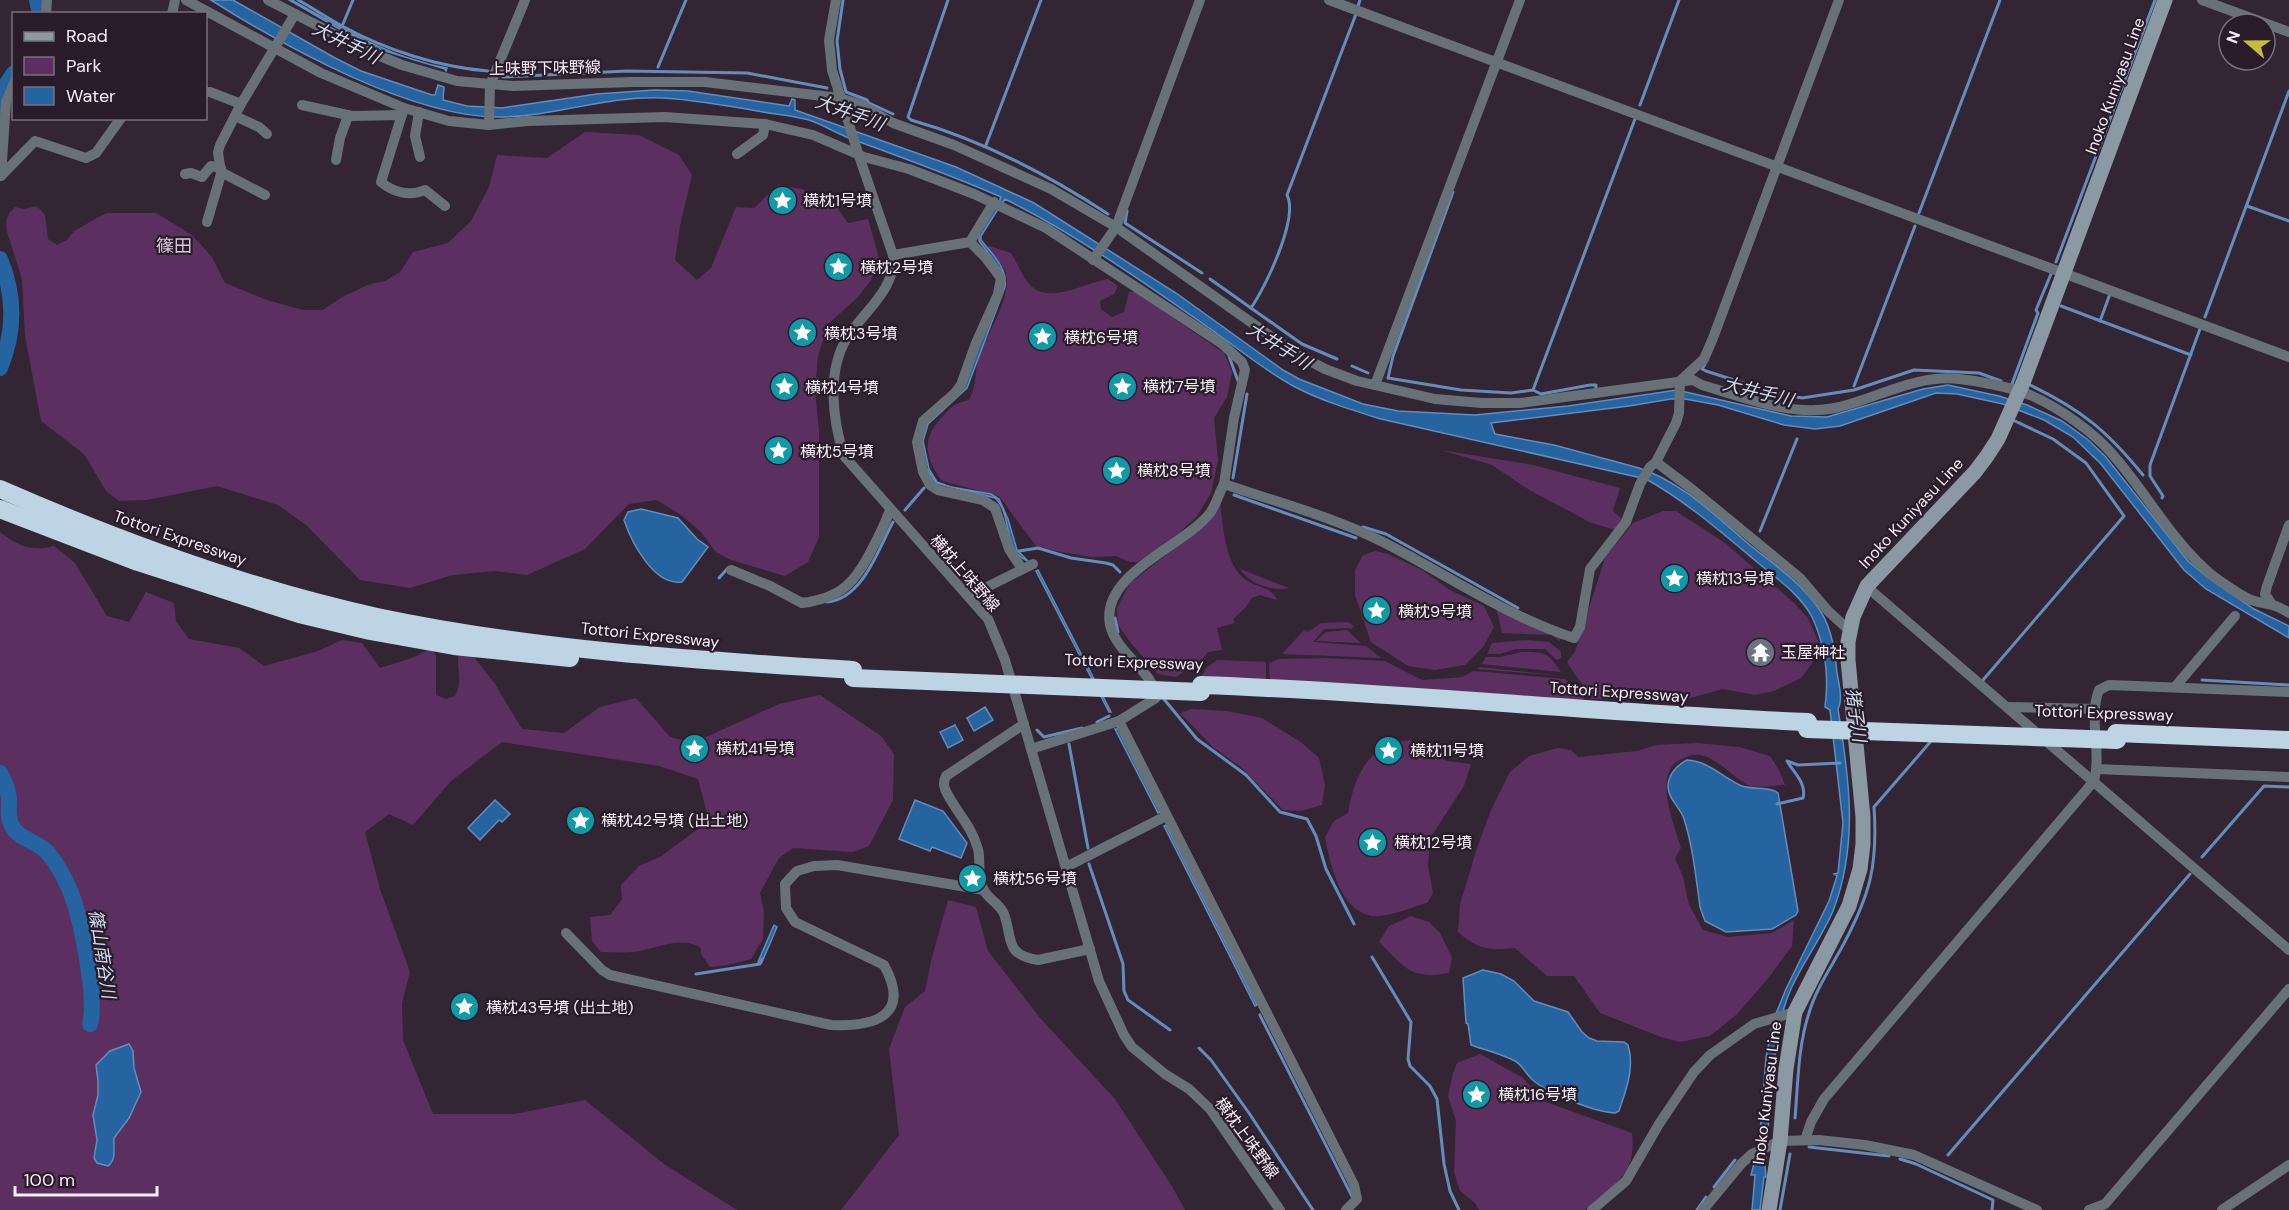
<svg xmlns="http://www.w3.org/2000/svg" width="2289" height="1210" viewBox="0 0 2289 1210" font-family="'DM Sans','Noto Sans JP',sans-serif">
	<rect width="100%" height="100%" fill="#332534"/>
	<g fill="#5b3060">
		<path d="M585 132 639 135 679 155 692 175 680 226 675 260 697 280 711 268 736 207 754 208 778 185 802 189 836 206 848 223 868 219 880 262 871 280 858 297 828 324 818 356 815 390 819 431V537L808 562 785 576 731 560 716 552 701 532 681 515 657 500 629 504 585 549 527 575 495 571 453 575 410 588 360 580 306 525 278 505 217 486 147 500 119 501 106 491 84 454 41 421 25 336 22 279 7 232 6 222 9 213 15 207 24 209 37 206 45 215 48 239 57 245 67 240 74 231 106 213H156L192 235 212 257 225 283 267 300 303 310H323L342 297 370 284 385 281 400 272 413 252 448 243 471 221 489 187 497 155 547 158Z"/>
		<path d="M989 246 1011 253C1018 264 1024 282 1035 289 1054 302 1088 282 1108 279L1118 286 1114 294 1100 301 1101 309 1112 317 1124 312 1129 292H1136L1224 353 1232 372 1227 397 1214 418 1218 460 1211 493 1197 516 1179 533 1138 562H1130L1116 556 1092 557 1061 552 1036 546 999 496 942 481C925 458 921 439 942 417 953 406 953 404 969 400 978 383 974 371 979 356 987 333 1016 292 1004 269 1000 261 992 254 987 247Z"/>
		<path d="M1441 450 1533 465 1620 488 1613 511 1622 519 1615 530 1589 522 1569 511 1531 491 1492 465Z"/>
		<path d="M1220 500C1223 525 1224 564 1246 580 1257 588 1272 587 1277 600L1260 595 1252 598 1245 608 1233 619 1235 623 1217 628 1222 650 1208 652 1203 658 1176 677 1158 674 1131 643 1118 625 1117 608 1130 583 1200 529Z"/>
		<path d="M1663 511H1676L1725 543 1794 603 1808 618 1822 650 1801 678 1774 691 1755 695 1723 689 1683 700 1591 699C1585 684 1574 676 1567 662L1575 652 1605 558 1633 523Z"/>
		<path d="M0 532C19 546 31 552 54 546L75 563 107 616 129 622 146 592 174 603 176 621 189 639 239 648 264 666 318 651 342 640 362 643 380 668 412 658 432 648 436 657V695L446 699 455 696C463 679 457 673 458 656L471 653 495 684 522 729 564 733 600 707 636 698 670 737 693 743 779 704 820 695 881 736 894 754 893 800 869 846 853 852 793 848 779 858 760 893 764 911 763 939 751 959C737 963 724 966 710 967L701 954V948C682 935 655 949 635 952 624 953 612 952 601 952L592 941 590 917 610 915 622 899 621 885 639 866 660 857 709 821 698 779 659 766 502 742 451 781 413 825 389 814 365 832 380 889 410 972 402 1003 403 1040 433 1114H515L585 1100 664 1164 737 1210H0Z"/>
		<path d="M1375 551 1388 554 1422 570 1450 590 1484 606 1494 627 1483 647 1465 665 1435 670 1408 666 1371 642 1355 595V570L1363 555Z"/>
		<path d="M1240 569 1289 588C1273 592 1250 584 1240 569Z"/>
		<path d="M1496 607 1562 637 1559 641 1552 635 1502 633Z"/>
		<path d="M1348 622 1354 626 1351 629 1348 628 1324 629 1313 642 1366 646 1381 658 1282 654 1304 630 1308 632 1321 623Z"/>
		<path d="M1347 630 1361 643 1316 641 1326 632Z"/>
		<path d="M1525 640 1549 642 1561 652V658L1557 660 1545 649H1516L1500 654H1487L1492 643Z"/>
		<path d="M1521 652C1545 652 1548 652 1561 672L1482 664 1486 657H1501Z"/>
		<path d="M1325 658 1385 661 1422 680 1463 677 1473 671 1565 679 1584 697 1583 703 1270 680 1269 663 1279 659Z"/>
		<path d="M1217 660 1266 662V680L1202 676 1206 668Z"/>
		<path d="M1480 667 1564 676 1477 669Z"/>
		<path d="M1191 709 1226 711 1262 718 1302 743 1319 758 1325 785 1322 805 1301 811 1283 810 1242 768 1213 747 1180 713Z"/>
		<path d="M1410 740 1428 746 1446 761 1471 764 1464 786 1430 838 1428 866 1433 893 1427 903C1413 907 1386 918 1372 916 1340 911 1330 864 1325 837L1334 821 1348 813C1354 776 1369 743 1410 740Z"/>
		<path d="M1697 743 1739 747 1770 756 1779 770 1785 785C1774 785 1757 789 1748 785 1732 777 1718 758 1700 755 1692 754 1685 757 1678 761 1653 776 1675 826 1681 848L1675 858 1683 877 1689 905 1703 930 1728 937 1772 933 1794 920 1792 946 1766 981 1736 1015 1710 1036 1680 1042 1661 1037 1600 1013 1574 976H1547L1515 948C1489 951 1477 949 1458 932L1460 904 1477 848 1491 810 1510 772 1529 756 1558 748 1571 750 1578 757 1637 751 1656 745Z"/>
		<path d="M948 900 976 907 988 951 1041 1019 1115 1099 1173 1188 1185 1210H841L899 1135 889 1049 905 1007 925 991 931 961Z"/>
		<path d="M1411 916 1429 922 1440 933 1452 958 1449 973C1409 980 1405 967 1379 942L1389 926Z"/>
		<path d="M1480 1054 1523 1078 1543 1101 1632 1133C1637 1177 1612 1184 1585 1210H1479L1475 1203 1460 1191 1454 1172 1456 1121 1448 1096 1453 1073 1457 1063Z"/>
	</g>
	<g fill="#2563a1" stroke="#648dbb" stroke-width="1.5">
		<path d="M211 0H233L335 58 361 71 432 95H435L438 85 444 87 443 100 467 106 502 108 597 94 654 90 688 91 789 106 792 99 795 100V110L956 167 1034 203 1176 293 1283 370 1299 379 1363 404 1398 411 1475 415 1568 406 1677 390 1791 416 1827 417 1923 389 1948 385 1999 396 2027 405 2062 421 2087 439 2105 456 2188 561 2207 577 2254 609 2289 626V638L2206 589 2184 570 2101 464 2073 437 2044 420 2003 404 1957 394 1936 393 1840 426 1815 429 1784 425 1718 405 1685 399H1671L1629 406 1491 423 1495 434 1554 445 1639 468C1682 482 1717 517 1751 546 1775 565 1804 585 1821 612 1832 630 1835 652 1837 673 1839 684 1843 700 1838 709 1849 777 1859 844 1833 911 1819 944 1794 973 1784 1008 1771 1055 1770 1117 1765 1166L1766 1177H1764L1760 1210H1752L1755 1175H1751L1759 1145 1766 1057 1773 1021 1786 989 1829 901 1837 876 1834 874 1838 873 1843 823 1830 710 1825 707C1829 677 1825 645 1812 617 1800 594 1776 578 1757 562 1721 532 1687 502 1646 479L1381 419C1352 410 1322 401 1295 387 1265 371 1238 348 1209 328 1143 282 1077 235 1005 199L1002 204 999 202 1001 197C951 175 900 157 849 138 836 133 825 126 812 121 796 116 779 115 763 112 730 106 697 100 664 98 609 95 557 116 502 117 415 119 285 47 211 0Z"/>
		<path d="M289 0H292C340 27 391 59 447 68L446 71 445 69 382 50 336 27Z"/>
		<path d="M994 205 998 209 981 236V240C992 254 1008 268 1005 287L967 388 928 424 923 441 929 469 937 482 951 487 991 494 999 499 1008 519 1017 550 1028 561C1002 552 1013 514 995 498L936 483 926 468 921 440 925 425 953 401 1003 273 979 241V231Z"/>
		<path d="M641 509 678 518 697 539 708 547 682 582C654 586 632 543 624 520L628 512Z"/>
		<path d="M1038 570 1111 712H1109L1036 571Z"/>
		<path d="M985 707 993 720 974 731 967 718Z"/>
		<path d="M955 725 963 740 948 748 940 732Z"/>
		<path d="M1115 729H1118L1160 812 1158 813Z"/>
		<path d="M1687 760C1709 761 1723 778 1742 786 1753 790 1770 786 1778 793L1798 911 1796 915 1772 929 1726 932 1705 921 1700 907C1696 878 1693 847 1684 819 1681 808 1667 798 1668 785 1669 774 1677 765 1687 760Z"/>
		<path d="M495 800 510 814 502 822 499 820 480 840 468 828Z"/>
		<path d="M915 800 943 811 967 843 961 858 932 847 930 851 899 839Z"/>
		<path d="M1166 825 1257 1005 1255 1006 1164 826Z"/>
		<path d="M774 925 777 927 762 962H758Z"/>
		<path d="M1483 970 1501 974 1514 981 1534 1001 1568 1012 1582 1032 1589 1038 1597 1041 1624 1042 1628 1045C1635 1067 1626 1090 1619 1111L1615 1113C1595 1112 1549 1094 1534 1081 1526 1075 1523 1065 1515 1061 1502 1054 1485 1050 1471 1045L1468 1024 1466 1023 1463 978Z"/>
		<path d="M1260 1014 1353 1197 1352 1198 1259 1015Z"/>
		<path d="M129 1044 133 1051 134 1068 141 1092 129 1118 114 1138C113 1148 117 1159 108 1166L97 1163 94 1158 97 1140 93 1115 98 1095V1081L96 1065 110 1051Z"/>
	</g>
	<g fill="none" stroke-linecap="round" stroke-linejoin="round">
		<g stroke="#648dbb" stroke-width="3">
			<path d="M298 0C313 8 327 18 342 26 386 50 438 67 488 71"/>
			<path d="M843 0 837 41 840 69 846 92 867 100 869 103 893 114"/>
			<path d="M948 0 908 117 911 120C982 140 1047 174 1108 214"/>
			<path d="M1358 6 1360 0"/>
			<path d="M343 24 353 0"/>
			<path d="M658 67 686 0"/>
			<path d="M501 75 505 62"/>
			<path d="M503 77 627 71 747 73 827 88"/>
			<path d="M1640 105 1679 0"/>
			<path d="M986 145 1041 0"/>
			<path d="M1453 192 1393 356 1388 378 1461 390 1511 393 1533 390 1541 394 1590 385H1596V389"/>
			<path d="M2247 206 2289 221"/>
			<path d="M1127 211 1125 223 1202 273"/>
			<path d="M1919 213 2000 0"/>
			<path d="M2056 262 2155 0"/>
			<path d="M1210 279 1302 344 1337 359"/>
			<path d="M2061 306 2191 355"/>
			<path d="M1251 308C1265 288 1299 218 1287 195L1356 14"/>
			<path d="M2205 317 2289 91"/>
			<path d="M2100 321 2110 294"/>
			<path d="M1229 356 1238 381"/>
			<path d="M1705 364 1702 369 1706 371 1771 392 1802 398 1854 390 1914 370 1979 373 2001 381"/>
			<path d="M1352 366 1368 373"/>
			<path d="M2012 384 2038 313 2036 310 2051 274"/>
			<path d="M2030 385C2082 410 2107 431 2143 475"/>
			<path d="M1854 386 1915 226"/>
			<path d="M1533 390 1635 119"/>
			<path d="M1233 478 1247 394"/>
			<path d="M1234 495 1356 538"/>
			<path d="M2162 498 2163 496 2150 476V465L2200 329"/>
			<path d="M905 510 924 488"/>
			<path d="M1363 527 1386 534 1518 608"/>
			<path d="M1760 531 1797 439"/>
			<path d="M1019 551 1038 548 1071 558 1106 563 1113 565 1120 572"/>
			<path d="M719 578 728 568"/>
			<path d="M827 602C863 599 878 549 893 522"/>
			<path d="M1115 618 1118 632"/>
			<path d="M1983 680 2124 516 2086 463 2053 439 2015 421"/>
			<path d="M2202 680 2289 685"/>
			<path d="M1163 698 1197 739 1246 775 1280 812 1307 819 1316 836 1326 869 1354 924"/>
			<path d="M1097 722 1109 716"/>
			<path d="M1037 730 1044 737 1082 728"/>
			<path d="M1069 744 1088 848"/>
			<path d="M1777 804 1803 798C1807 783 1793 772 1787 761L1798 765 1840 763"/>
			<path d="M2202 857 2264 786 2289 787"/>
			<path d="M1089 864 1123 964 1124 991 1128 1000 1170 1030"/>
			<path d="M1372 957 1411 1022 1408 1059 1410 1066 1430 1086 1437 1099 1444 1164 1450 1191 1459 1210"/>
			<path d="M696 974 760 964 762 959"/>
			<path d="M1199 1048 1211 1060 1249 1113 1313 1210"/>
			<path d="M1795 1118C1798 1084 1798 1046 1809 1013 1816 989 1830 969 1842 947 1870 895 1878 866 1874 807L1932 740"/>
			<path d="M1809 1147 1889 1156"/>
			<path d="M1948 1155 2190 874"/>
			<path d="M1900 1159 1916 1164 1993 1200 1992 1210"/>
			<path d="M1714 1187 1735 1160"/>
			<path d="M1697 1210 1706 1197"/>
			<path d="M1780 1210 1790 1154"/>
		</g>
		<g stroke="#2563a1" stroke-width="16">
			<path d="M37 0 40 14"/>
			<path d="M0 112 2 91 14 73"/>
			<path d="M0 259C15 295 15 332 0 368"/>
			<path d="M0 773C4 780 8 790 9 799 9 808 7 817 12 826 19 840 38 841 48 853 59 866 68 884 74 901 82 927 97 998 90 1024"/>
		</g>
		<g stroke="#687177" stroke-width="10">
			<path d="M186 0 321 73 404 108 449 121 489 125 528 121 665 117 765 124 813 135 864 157 909 169 974 194 1046 228 1221 343 1242 362 1245 370 1234 418 1224 484"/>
			<path d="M268 0 365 50 402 65 457 81 513 86 632 82H705L840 98 862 105 893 123 954 145 1051 189 1116 227 1293 352 1325 369 1357 381 1435 399 1482 403H1520L1693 380 1702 385C1743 397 1791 417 1835 408 1876 399 1916 374 1959 379 1979 381 2010 387 2030 395 2058 407 2094 432 2114 456 2146 493 2169 536 2205 569 2213 577 2241 596 2251 600 2266 605 2273 602 2289 613"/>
			<path d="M836 0 829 40 832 70 858 153 893 255C897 289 863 312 847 338 826 372 833 421 844 456L988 619 1005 660 1099 981 1124 1035 1132 1047 1165 1074 1189 1089 1210 1109 1280 1210"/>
			<path d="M1329 0 2289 357"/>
			<path d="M2202 0 2289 32"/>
			<path d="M46 14 47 0"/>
			<path d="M172 14 175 0"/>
			<path d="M206 92H210L241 104 295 14"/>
			<path d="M302 105 352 116 402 115"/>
			<path d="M404 108 381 182C393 192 409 197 425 190L445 206"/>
			<path d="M419 112 415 136 420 157"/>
			<path d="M235 116 259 127 267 134"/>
			<path d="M489 125 490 85 525 0"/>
			<path d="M737 154 763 135 765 124"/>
			<path d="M336 160 340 138 348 116"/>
			<path d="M221 172 265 195"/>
			<path d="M185 174 191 173 202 177 211 166 221 168"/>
			<path d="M1 176 35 141 86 158 96 153 121 118"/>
			<path d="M1 176 6 102 14 83"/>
			<path d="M994 202 970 242 985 257 1001 278 998 294 976 343 961 385 955 393 923 421 917 442 923 472 930 485 938 490 983 500 995 508 1009 549 1022 569"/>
			<path d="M207 222 221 174 218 152 220 145 241 104"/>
			<path d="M893 255 970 242"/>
			<path d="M1093 260 1116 227 1200 0"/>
			<path d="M1375 385 1520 0"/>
			<path d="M1656 462 1693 490 1800 578 1828 611 1850 631"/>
			<path d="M731 570 770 586 802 603C841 598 855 583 872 549 879 536 885 524 890 510"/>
			<path d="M1867 587 2289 950"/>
			<path d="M969 596 1033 564"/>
			<path d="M2271 603 2265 594 2267 586 2289 525"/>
			<path d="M2175 687 2235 616"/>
			<path d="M2007 707 2095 709"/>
			<path d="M1119 721 1354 1185 1357 1199 1346 1210"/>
			<path d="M1024 724 946 776C944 780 943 784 945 789 954 810 971 824 978 849 981 861 977 878 983 889 988 899 1000 904 1004 914 1013 938 1004 955 1038 960L1090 949"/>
			<path d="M1031 749 1119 721 1156 698C1156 673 1117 655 1110 625 1100 573 1184 547 1210 513 1216 505 1219 493 1224 484 1276 502 1334 517 1383 542 1446 574 1506 616 1574 638L1580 627 1590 569 1626 522 1640 484 1650 467 1656 462 1676 423 1679 413 1680 381 1704 359 1713 338 1839 0"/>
			<path d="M2097 769 2289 777"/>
			<path d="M1066 867 1166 816"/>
			<path d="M566 933 602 970 610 975 831 1025C874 1027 912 1016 884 965L795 922 786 908 785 884 797 871 814 866 837 865 984 890"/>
			<path d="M1805 1140 1811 1122 1824 1099 2094 781C2102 751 2088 718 2099 690L2109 685 2289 692"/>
			<path d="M1592 1210 1626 1181 1659 1124 1694 1072 1710 1055 1754 1024 1795 1012"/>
			<path d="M1703 1210 1741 1164 1752 1154 1780 1141 1819 1140 1865 1145 1914 1155 2037 1210"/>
			<path d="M2089 1210 2105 1204 2289 989"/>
			<path d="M2222 1210 2289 1165"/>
		</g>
		<path stroke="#8a99a3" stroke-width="15" d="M1769 1210 1780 1141 1786 1069 1795 1012 1849 906 1860 869 1863 844V817L1848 660V642L1853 617 1867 586 1975 472 1987 456 1998 439 2023 383 2165 0"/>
		<g stroke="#bcd4e3" stroke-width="18">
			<path d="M0 489C119 541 249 589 377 617 533 650 694 660 853 670"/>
			<path d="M0 509 138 562 299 614 370 631 454 646 570 658"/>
			<path d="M1201 685C1403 692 1605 714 1808 722"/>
			<path d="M2116 733 2289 740"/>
		</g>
		<g stroke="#bcd4e3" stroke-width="18">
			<path d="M853 678 1201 692"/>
			<path d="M1807 729 2117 740"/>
		</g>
	</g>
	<defs>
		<symbol id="sight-disc" viewBox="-11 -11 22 22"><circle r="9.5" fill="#0f9aa8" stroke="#291b2a"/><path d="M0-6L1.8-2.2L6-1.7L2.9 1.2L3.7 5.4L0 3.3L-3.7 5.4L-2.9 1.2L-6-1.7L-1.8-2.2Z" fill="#fff"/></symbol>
		<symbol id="temple-disc" viewBox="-11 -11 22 22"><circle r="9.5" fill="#6b7280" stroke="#291b2a"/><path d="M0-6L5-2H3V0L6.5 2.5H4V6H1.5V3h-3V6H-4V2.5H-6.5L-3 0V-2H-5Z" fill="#fff"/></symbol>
	</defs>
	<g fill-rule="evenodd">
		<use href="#sight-disc" x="766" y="184" width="33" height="33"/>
		<use href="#sight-disc" x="822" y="250" width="33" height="33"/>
		<use href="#sight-disc" x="786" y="316" width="33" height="33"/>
		<use href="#sight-disc" x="1026" y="320" width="33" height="33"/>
		<use href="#sight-disc" x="1106" y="370" width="33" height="33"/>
		<use href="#sight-disc" x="768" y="370" width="33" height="33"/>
		<use href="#sight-disc" x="762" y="434" width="33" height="33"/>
		<use href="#sight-disc" x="1100" y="454" width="33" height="33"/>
		<use href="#sight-disc" x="1658" y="562" width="33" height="33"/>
		<use href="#sight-disc" x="1360" y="594" width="33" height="33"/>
		<use href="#temple-disc" x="1744" y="636" width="33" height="33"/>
		<use href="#sight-disc" x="678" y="732" width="33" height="33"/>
		<use href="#sight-disc" x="1372" y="734" width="33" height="33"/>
		<use href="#sight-disc" x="564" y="804" width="33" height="33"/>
		<use href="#sight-disc" x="1356" y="826" width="33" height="33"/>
		<use href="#sight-disc" x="956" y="862" width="33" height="33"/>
		<use href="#sight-disc" x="448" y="990" width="33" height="33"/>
		<use href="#sight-disc" x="1460" y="1078" width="33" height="33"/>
	</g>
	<g text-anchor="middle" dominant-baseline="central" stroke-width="4.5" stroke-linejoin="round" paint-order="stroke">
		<g font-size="16" fill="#f7eef8" stroke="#291b2a">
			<text transform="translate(545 68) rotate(-1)">上味野下味野線</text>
			<text transform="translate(2115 86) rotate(-70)">Inoko Kuniyasu Line</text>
			<text transform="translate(1911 513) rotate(-47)">Inoko Kuniyasu Line</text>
			<text transform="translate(180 538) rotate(19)">Tottori Expressway</text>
			<text transform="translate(965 573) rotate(49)">横枕上味野線</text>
			<text transform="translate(650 635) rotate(6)">Tottori Expressway</text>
			<text transform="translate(1134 662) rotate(2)">Tottori Expressway</text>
			<text transform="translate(1619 692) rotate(4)">Tottori Expressway</text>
			<text transform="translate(2104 713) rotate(2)">Tottori Expressway</text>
			<text transform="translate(1767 1093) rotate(-83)">Inoko Kuniyasu Line</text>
			<text transform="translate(1247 1138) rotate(54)">横枕上味野線</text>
		</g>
		<g font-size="16" fill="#f7eef8" stroke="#291b2a" text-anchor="start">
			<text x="803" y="200">横枕1号墳</text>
			<text x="860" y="267">横枕2号墳</text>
			<text x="824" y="333">横枕3号墳</text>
			<text x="1064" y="337">横枕6号墳</text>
			<text x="1143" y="386">横枕7号墳</text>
			<text x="805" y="387">横枕4号墳</text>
			<text x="800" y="451">横枕5号墳</text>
			<text x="1137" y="470">横枕8号墳</text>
			<text x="1696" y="578">横枕13号墳</text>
			<text x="1398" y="611">横枕9号墳</text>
			<text x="1781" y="652">玉屋神社</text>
			<text x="716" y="748">横枕41号墳</text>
			<text x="1410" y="750">横枕11号墳</text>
			<text x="601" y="820">横枕42号墳 (出土地)</text>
			<text x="1394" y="842">横枕12号墳</text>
			<text x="993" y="878">横枕56号墳</text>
			<text x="486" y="1007">横枕43号墳 (出土地)</text>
			<text x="1498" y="1094">横枕16号墳</text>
		</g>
		<g font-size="18" font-style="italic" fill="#ccdcee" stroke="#291b2a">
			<text transform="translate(346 43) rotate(26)">大井手川</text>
			<text transform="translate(850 113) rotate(20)">大井手川</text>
			<text transform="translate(1279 346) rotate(32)">大井手川</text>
			<text transform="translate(1758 392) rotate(14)">大井手川</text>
			<text transform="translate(1856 715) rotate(82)">猪子川</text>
			<text transform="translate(102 954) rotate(81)">篠山南谷川</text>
		</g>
		<g font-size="18" fill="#d7c5d8" stroke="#291b2a">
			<text x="174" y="246">篠田</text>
		</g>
	</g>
	<rect x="12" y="12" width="195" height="108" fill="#291b2a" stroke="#7b6f7c" stroke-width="1.5"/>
	<rect x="24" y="32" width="30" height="9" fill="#8a99a3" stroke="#7b6f7c" stroke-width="1.5"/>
	<text x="66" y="42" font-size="18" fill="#f7eef8">Road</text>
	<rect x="24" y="57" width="30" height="18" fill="#5b3060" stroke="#7b6f7c" stroke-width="1.5"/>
	<text x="66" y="72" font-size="18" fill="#f7eef8">Park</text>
	<rect x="24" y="87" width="30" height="18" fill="#2563a1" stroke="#7b6f7c" stroke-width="1.5"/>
	<text x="66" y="102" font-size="18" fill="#f7eef8">Water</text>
	<g transform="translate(2247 42) rotate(290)"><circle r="28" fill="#291b2a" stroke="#7b6f7c" stroke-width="1.5"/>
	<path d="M0-4.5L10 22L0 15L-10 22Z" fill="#c6bc3c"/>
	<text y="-9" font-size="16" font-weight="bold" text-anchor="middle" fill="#f7eef8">N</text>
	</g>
	<path d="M15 1186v9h142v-9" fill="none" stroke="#f7eef8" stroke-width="3"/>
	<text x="24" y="1186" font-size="18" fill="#f7eef8" stroke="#291b2a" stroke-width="4.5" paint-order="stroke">100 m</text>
</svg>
